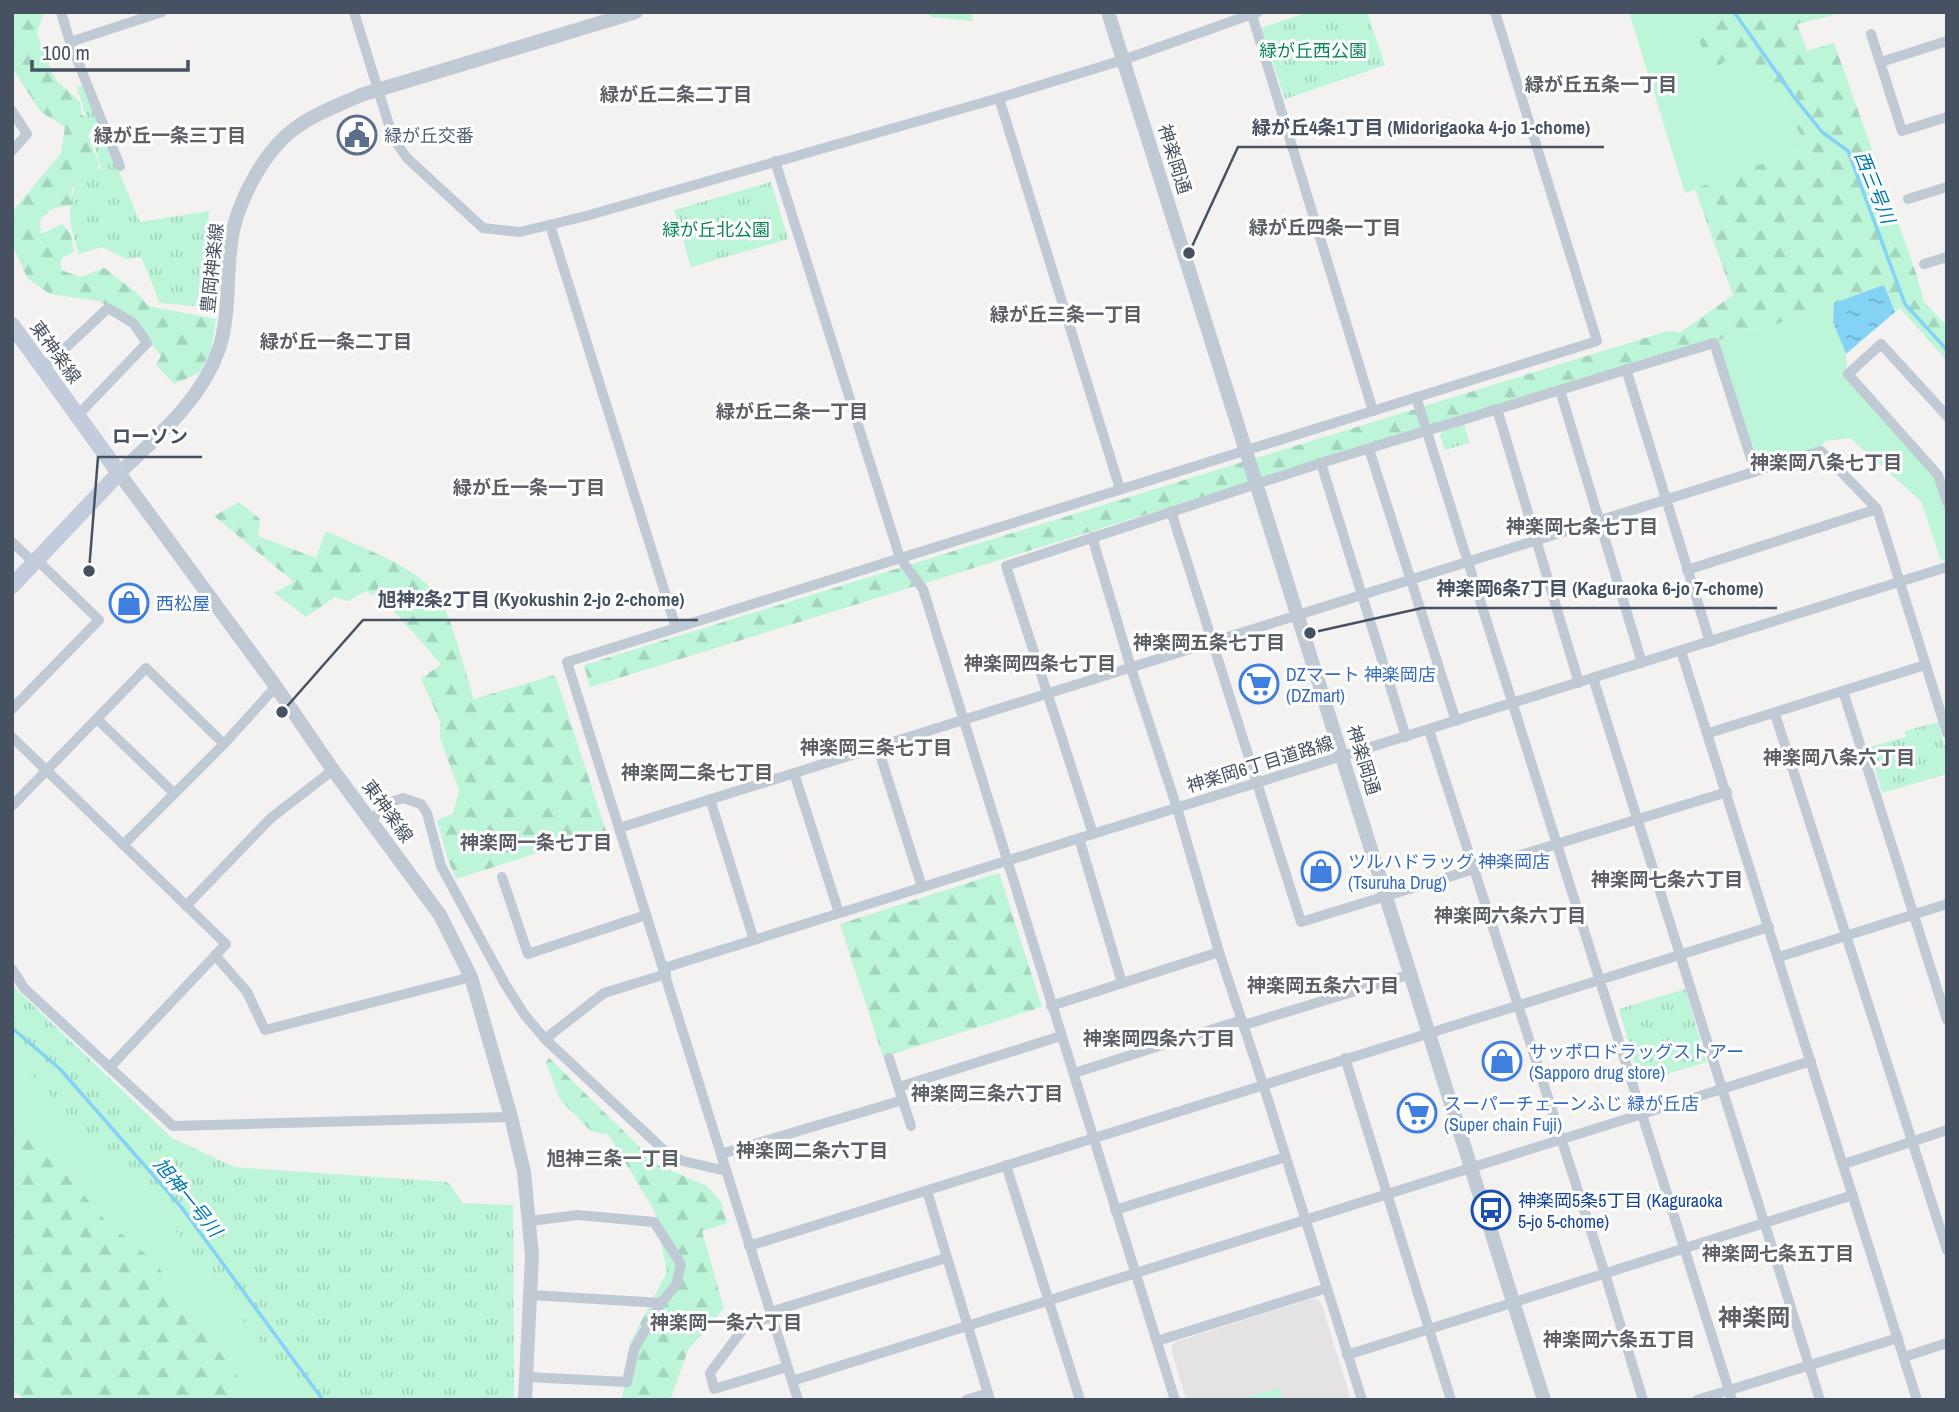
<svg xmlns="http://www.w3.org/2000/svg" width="1959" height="1412" viewBox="0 0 1959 1412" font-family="'Archivo Narrow','Noto Sans JP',sans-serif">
	<defs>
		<pattern id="forest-firs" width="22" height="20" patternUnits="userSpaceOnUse" patternTransform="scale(1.75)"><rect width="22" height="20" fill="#bcf5d8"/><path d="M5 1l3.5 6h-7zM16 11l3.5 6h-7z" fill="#a3d4bc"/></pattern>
		<pattern id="park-tufts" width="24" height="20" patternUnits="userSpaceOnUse" patternTransform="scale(1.75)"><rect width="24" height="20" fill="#bcf5d8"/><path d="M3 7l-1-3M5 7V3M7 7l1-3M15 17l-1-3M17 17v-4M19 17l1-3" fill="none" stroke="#a3d4bc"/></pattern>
		<pattern id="water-ripples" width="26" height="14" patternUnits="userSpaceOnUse" patternTransform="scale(1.75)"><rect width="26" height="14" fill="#84d3f6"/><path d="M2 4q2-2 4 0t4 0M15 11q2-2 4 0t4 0" fill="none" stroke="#6eaecb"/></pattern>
	</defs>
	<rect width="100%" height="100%" fill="#f4f1f1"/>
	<path fill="#e5e2e3" d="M1314 1298 1321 1302 1351 1400H1186L1171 1348 1175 1342Z"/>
	<g fill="#bcf5d8">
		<path d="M1629 12H1714L1717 24 1713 68 1745 47 1808 146 1685 193Z"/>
		<path d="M1742 12H1786L1752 21Z"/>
		<path d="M1834 303 1833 322 1846 354 1848 374 1938 475 1947 502V559L1941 561 1921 501 1850 438 1824 441 1821 451 1755 471 1714 343 1744 328 1759 330Z"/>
		<path d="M12 1054 176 1231 302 1400H238L231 1391 237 1376 154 1261 105 1220 12 1111Z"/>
		<path d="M1280 1388 1283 1400H1240Z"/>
	</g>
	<g fill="url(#forest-firs)">
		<path d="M12 12H44L37 32 43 52 56 80 80 102 82 115 90 120 91 129 88 136 99 164 94 183 72 188 71 205 51 209 40 220 41 234 62 224 71 234 74 252 61 259V270L81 277 104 268 137 293 148 306 216 319 211 351 199 373 174 384 156 365 161 356 134 322 99 301 50 294 28 279 12 245V212L61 153 65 127 41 112 12 68Z"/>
		<path d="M1714 12H1742L1752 21 1786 12H1833L1834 15 1797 24 1807 51 1834 43 1916 273 1924 302 1947 326V361L1900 308 1895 312 1884 286 1759 330 1744 328 1714 343 1682 348 590 687 584 665 1668 331 1681 332 1733 295 1695 189 1808 146 1745 47 1714 69 1696 36 1717 24Z"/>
		<path d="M239 502 260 519 258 536 316 558 326 531C361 548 408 562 435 592 451 611 465 673 474 699L555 675 606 831 456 879 448 860 437 820 453 814 459 790 440 738V721L421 679 441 664 385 601 366 591 348 601 335 597 306 617 274 593 294 582 214 516Z"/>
		<path d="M999 873 1042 1007 883 1057 840 924Z"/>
		<path d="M549 1058 658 1165 707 1186 721 1202 727 1223 702 1231 724 1308 688 1350 670 1400H622L630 1343 667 1272 655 1212 609 1135 591 1131 560 1100 546 1062Z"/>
		<path d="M12 1111 105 1220 154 1261 237 1376 231 1391 238 1400H26L12 1391Z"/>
	</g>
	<g fill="url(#park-tufts)">
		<path d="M929 12H971L973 21 930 17Z"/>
		<path d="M1309 12H1367L1385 65 1285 99 1261 28Z"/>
		<path d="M83 85 140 222 209 211 206 307 160 303 141 257 126 259 102 247 79 254C68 220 67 212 77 178L101 168 77 87Z"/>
		<path d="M771 182 788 239 691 267 674 210Z"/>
		<path d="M1464 424 1470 443 1445 450 1440 435 1444 429Z"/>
		<path d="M1938 722 1947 754V774L1882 793 1869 747 1906 737 1905 731Z"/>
		<path d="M12 985 172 1138 234 1167 448 1182 463 1203 513 1205 514 1400H302L176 1231 12 1054Z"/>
		<path d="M1685 989 1707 1062 1640 1082 1619 1009Z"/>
	</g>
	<path fill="url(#water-ripples)" d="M1884 285 1895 312 1846 354 1833 322 1834 303Z"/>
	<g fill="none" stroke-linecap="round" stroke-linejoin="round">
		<g stroke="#84d3f6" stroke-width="3.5">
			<path d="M1734 12 1794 97 1822 132 1848 151 1905 304 1947 350"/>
			<path d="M12 1028 60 1069 182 1208 323 1400"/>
		</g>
		<g stroke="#c0cad4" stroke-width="10">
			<path d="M61 12 70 42 120 166"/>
			<path d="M354 12 393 138 407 158 483 228 520 232 586 216 999 98 1123 60 1258 12"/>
			<path d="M1252 15 1373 411"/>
			<path d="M1871 34 1902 131 1947 117"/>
			<path d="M70 42 162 12"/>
			<path d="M1881 62 1947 41"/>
			<path d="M999 98 1120 489"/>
			<path d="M12 111 27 134 12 151"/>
			<path d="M775 161 900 558 923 589 1175 1400"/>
			<path d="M1908 199 1947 187"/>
			<path d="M550 225 676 628"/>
			<path d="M1924 264 1947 257"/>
			<path d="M44 368 108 308 133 323 147 343 78 415"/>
			<path d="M1626 369 1710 642"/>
			<path d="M1560 390 1642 663"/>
			<path d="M1416 397 1732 1400"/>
			<path d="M1497 409 1579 683"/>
			<path d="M1947 416 1881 344 1848 374 1938 475 1947 502"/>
			<path d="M1369 449 1456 721"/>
			<path d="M1321 463 1406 737"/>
			<path d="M1877 509 1947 733"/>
			<path d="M1171 511 1301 922 1727 792"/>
			<path d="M1092 537 1131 668 1177 808 1219 952 1263 1084 1362 1400"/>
			<path d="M12 542 34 563"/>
			<path d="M1681 651 1917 1400"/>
			<path d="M1593 678 1820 1400"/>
			<path d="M1843 691 1947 1020"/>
			<path d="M12 709 99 620 37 560"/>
			<path d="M1775 714 1947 1250"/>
			<path d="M97 719 174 793"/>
			<path d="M1429 730 1605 1274 1643 1400"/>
			<path d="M1709 733 1925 665"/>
			<path d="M12 737 226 944 110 1067"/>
			<path d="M878 748 922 887"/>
			<path d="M794 773 839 913"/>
			<path d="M710 799 754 940"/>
			<path d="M12 806 146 668 224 744"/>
			<path d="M370 820 394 801 403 798 421 804 427 813 441 866 505 984 524 1014 545 1039 668 1154 683 1161 726 1171"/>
			<path d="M619 828 1821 451 1877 509 1687 570"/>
			<path d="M1093 834 1006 566 1321 463 1714 343 1755 471"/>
			<path d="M1079 838 1122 983"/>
			<path d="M123 845 224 744 271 692 277 688"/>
			<path d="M502 877 528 954 646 915"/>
			<path d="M186 906 271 818 333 770"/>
			<path d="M215 955 247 992 265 1030 471 977"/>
			<path d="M1779 957 1947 904"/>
			<path d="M664 968 1947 567"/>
			<path d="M12 969 24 988 173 1126 511 1117"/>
			<path d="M1051 1006 1219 952"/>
			<path d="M1244 1025 1411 974"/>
			<path d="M545 1039 604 993 666 974"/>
			<path d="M889 1058 911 1126"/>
			<path d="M1345 1058 1451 1400"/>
			<path d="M1074 1073 1242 1020"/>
			<path d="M899 1087 1061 1036"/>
			<path d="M721 1154 903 1100"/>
			<path d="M1844 1164 1947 1130"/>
			<path d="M1006 1165 1080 1400"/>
			<path d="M927 1191 990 1400"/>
			<path d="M1115 1210 1286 1157"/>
			<path d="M530 1221 578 1215 654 1222 681 1264 676 1285 661 1303 531 1295"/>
			<path d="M749 1246 1769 927"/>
			<path d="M770 1312 946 1258"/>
			<path d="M772 1317 746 1325 710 1373 714 1389 787 1367"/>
			<path d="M1157 1341 1327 1288"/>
			<path d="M1347 1355 1853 1195"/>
			<path d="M1904 1357 1947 1343"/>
			<path d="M526 1377 627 1382 634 1349 661 1303"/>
			<path d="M792 1381 1811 1061"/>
			<path d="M798 1400 567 662 1597 341 1495 12"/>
			<path d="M966 1400 988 1393"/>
			<path d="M1697 1400 1898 1338"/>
		</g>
		<g stroke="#c0cad4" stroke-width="14">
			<path d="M1108 12 1544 1400"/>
			<path d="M525 1400 532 1255 524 1172 511 1117 471 977 440 915 333 770 274 684 119 473C157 437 201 401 219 349 230 315 226 279 231 243 235 206 263 152 294 129 314 114 339 105 361 95L636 12"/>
		</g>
		<path stroke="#c2ccdc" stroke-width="16" d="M12 325 119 473 12 586"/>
	</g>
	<defs>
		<symbol id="civic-ring" viewBox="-11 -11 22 22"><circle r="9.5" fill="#fff" stroke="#5c6f8a" stroke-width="1.5"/><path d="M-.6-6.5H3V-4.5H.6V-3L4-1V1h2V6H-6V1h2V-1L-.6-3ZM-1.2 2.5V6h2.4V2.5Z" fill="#5c6f8a"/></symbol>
		<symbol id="shop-ring" viewBox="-11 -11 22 22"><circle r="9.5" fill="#fff" stroke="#3f7fe0" stroke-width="1.5"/><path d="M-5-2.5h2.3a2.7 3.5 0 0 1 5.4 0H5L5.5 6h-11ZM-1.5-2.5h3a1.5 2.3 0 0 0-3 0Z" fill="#3f7fe0"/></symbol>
		<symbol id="supermarket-ring" viewBox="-11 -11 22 22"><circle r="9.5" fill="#fff" stroke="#3f7fe0" stroke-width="1.5"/><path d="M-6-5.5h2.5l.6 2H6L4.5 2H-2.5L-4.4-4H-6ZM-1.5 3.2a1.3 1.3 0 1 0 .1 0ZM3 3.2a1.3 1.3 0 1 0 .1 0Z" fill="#3f7fe0"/></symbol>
		<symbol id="bus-ring" viewBox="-11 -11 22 22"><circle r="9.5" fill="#fff" stroke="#1a4fb4" stroke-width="1.5"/><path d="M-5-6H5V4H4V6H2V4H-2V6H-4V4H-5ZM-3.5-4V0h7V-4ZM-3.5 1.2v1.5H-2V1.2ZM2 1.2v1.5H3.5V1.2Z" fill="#1a4fb4"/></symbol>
	</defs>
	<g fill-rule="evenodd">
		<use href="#civic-ring" x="335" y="113" width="44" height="44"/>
		<use href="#shop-ring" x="107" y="581" width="44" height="44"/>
		<use href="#supermarket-ring" x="1237" y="662" width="44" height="44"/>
		<use href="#shop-ring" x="1299" y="849" width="44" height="44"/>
		<use href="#shop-ring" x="1480" y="1039" width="44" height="44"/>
		<use href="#supermarket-ring" x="1395" y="1091" width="44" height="44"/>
		<use href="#bus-ring" x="1469" y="1188" width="44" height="44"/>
	</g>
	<g text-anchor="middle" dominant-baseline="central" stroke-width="6" stroke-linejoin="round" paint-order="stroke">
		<g font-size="18" fill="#0d8756" stroke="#fff">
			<text x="1313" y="50">緑が丘西公園</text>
			<text x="716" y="229">緑が丘北公園</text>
		</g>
		<g font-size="18" fill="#4e5e75" stroke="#fff" text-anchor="start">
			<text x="384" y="135">緑が丘交番</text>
		</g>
		<g font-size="18" fill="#465261" stroke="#fff">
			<text transform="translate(1175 159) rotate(73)">神楽岡通</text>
			<text transform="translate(212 268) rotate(-84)">豊岡神楽線</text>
			<text transform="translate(56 352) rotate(54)">東神楽線</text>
			<text transform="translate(1364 760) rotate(73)">神楽岡通</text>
			<text transform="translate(1260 764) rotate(-17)">神楽岡6丁目道路線</text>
			<text transform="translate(388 811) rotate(54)">東神楽線</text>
		</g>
		<g font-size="18" fill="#366cbe" stroke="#fff" text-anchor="start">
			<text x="156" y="603">西松屋</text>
			<text x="1286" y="674">DZマート 神楽岡店<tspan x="1286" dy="21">(DZmart)</tspan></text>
			<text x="1348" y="861">ツルハドラッグ 神楽岡店<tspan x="1348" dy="21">(Tsuruha Drug)</tspan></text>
			<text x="1529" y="1051">サッポロドラッグストアー<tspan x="1529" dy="21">(Sapporo drug store)</tspan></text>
			<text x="1444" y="1103">スーパーチェーンふじ 緑が丘店<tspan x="1444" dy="21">(Super chain Fuji)</tspan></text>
		</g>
		<g font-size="18" fill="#164399" stroke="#fff" text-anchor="start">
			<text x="1518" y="1200">神楽岡5条5丁目 (Kaguraoka<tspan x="1518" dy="21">5-jo 5-chome)</tspan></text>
		</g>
		<g font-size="19" font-weight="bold" fill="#5d6067" stroke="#fff">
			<text x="1601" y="84">緑が丘五条一丁目</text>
			<text x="676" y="94">緑が丘二条二丁目</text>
			<text x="170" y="135">緑が丘一条三丁目</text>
			<text x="1325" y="227">緑が丘四条一丁目</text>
			<text x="1066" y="314">緑が丘三条一丁目</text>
			<text x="336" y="341">緑が丘一条二丁目</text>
			<text x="792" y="411">緑が丘二条一丁目</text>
			<text x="1826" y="462">神楽岡八条七丁目</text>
			<text x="529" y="487">緑が丘一条一丁目</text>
			<text x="1582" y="526">神楽岡七条七丁目</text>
			<text x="1209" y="642">神楽岡五条七丁目</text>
			<text x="1040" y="663">神楽岡四条七丁目</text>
			<text x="876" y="747">神楽岡三条七丁目</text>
			<text x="1839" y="757">神楽岡八条六丁目</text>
			<text x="697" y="772">神楽岡二条七丁目</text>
			<text x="536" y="842">神楽岡一条七丁目</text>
			<text x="1667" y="879">神楽岡七条六丁目</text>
			<text x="1510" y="915">神楽岡六条六丁目</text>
			<text x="1323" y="985">神楽岡五条六丁目</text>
			<text x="1159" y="1038">神楽岡四条六丁目</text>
			<text x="987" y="1093">神楽岡三条六丁目</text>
			<text x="812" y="1150">神楽岡二条六丁目</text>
			<text x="613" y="1158">旭神三条一丁目</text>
			<text x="1778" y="1253">神楽岡七条五丁目</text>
			<text x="726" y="1322">神楽岡一条六丁目</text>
			<text x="1619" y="1339">神楽岡六条五丁目</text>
		</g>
		<g font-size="19" font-style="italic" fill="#017ab2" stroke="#fff">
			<text transform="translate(1875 187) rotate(68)">西三号川</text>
			<text transform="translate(188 1197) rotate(51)">旭神一号川</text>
		</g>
		<g font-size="24" font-weight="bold" fill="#5d6067" stroke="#fff">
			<text x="1754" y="1317">神楽岡</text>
		</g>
	</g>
	<path fill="none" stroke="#465261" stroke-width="2.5" d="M1189 253L1238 147H1604M89 571L98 457H202M1310 633L1422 608H1777M282 712L363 620H698"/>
	<g fill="#465261" stroke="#fff" stroke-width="2.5">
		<circle cx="1189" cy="253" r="7"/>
		<circle cx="89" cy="571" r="7"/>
		<circle cx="1310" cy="633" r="7"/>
		<circle cx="282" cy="712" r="7"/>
	</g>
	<g font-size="19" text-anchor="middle" font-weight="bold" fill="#465261" stroke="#fff" stroke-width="6" stroke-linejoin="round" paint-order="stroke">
		<text x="1421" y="134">緑が丘4条1丁目 (Midorigaoka 4-jo 1-chome)</text>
		<text x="150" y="443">ローソン</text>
		<text x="1600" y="595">神楽岡6条7丁目 (Kaguraoka 6-jo 7-chome)</text>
		<text x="531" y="606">旭神2条2丁目 (Kyokushin 2-jo 2-chome)</text>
	</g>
	<rect width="1959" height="1412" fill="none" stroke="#465261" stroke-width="28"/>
	<path d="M32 60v10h156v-10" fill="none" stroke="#465261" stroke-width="3.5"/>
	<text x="42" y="60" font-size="21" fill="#465261" stroke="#ffffff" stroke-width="5" paint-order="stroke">100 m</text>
</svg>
